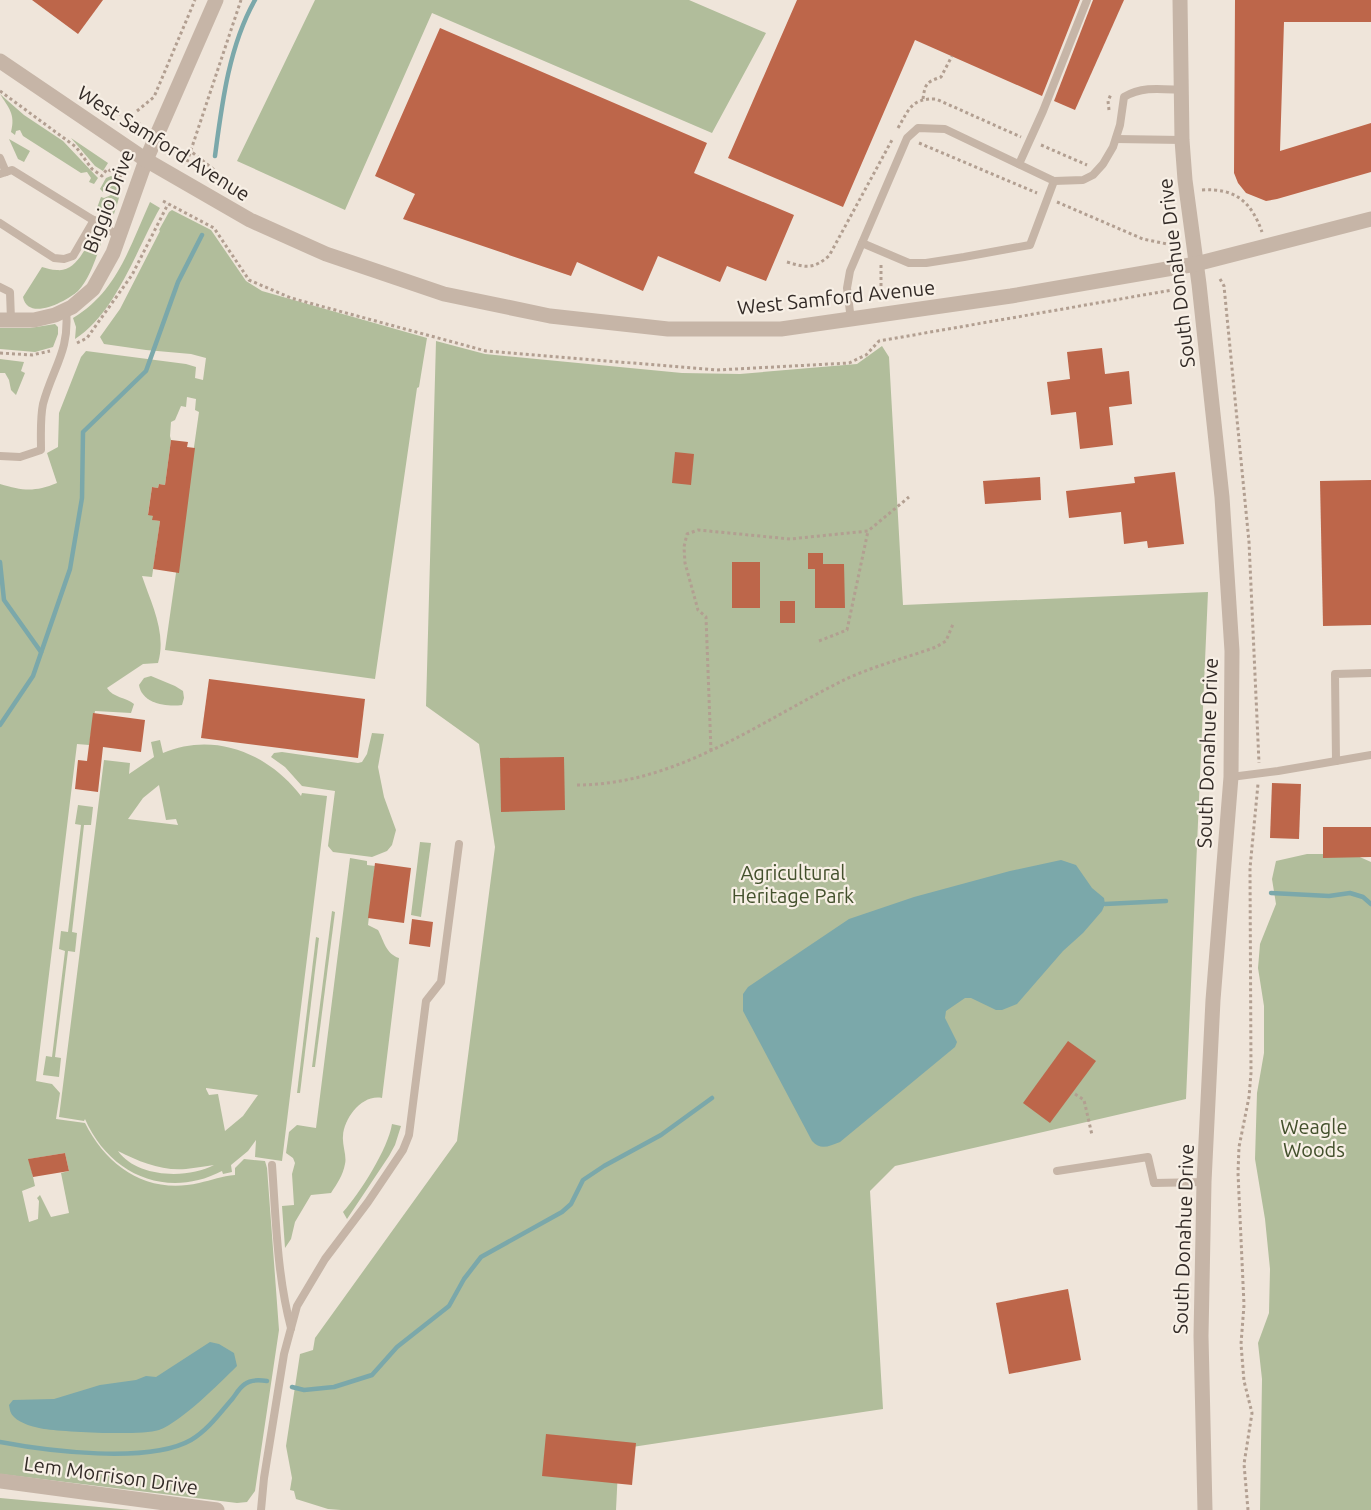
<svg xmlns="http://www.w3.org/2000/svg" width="1371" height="1510" viewBox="0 0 1371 1510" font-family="Ubuntu,sans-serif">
	<rect width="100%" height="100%" fill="#efe5da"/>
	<g fill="#b1bd9b" fill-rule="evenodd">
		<path d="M315 0H689L766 33 712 133 432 13 345 210 237 161Z"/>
		<path d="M0 94 24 115 63 141 98 178 94 184 89 182 91 178 87 172 81 173 23 136 20 130 16 131 15 135 11 132C16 114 8 107 0 94Z"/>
		<path d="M71 138 108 163 103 171 95 166Z"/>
		<path d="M9 139 30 151 24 162 18 159Z"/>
		<path d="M111 176C126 183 118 202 114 214L106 216 98 212 97 208 101 197 104 198 111 195 107 186 103 187V192L100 189 106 178Z"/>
		<path d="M150 202 160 208C137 248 116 313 75 339L76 327 73 318C117 292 130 246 150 202Z"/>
		<path d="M172 210 211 230 246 281 262 291 427 338 419 387 417 388 375 679 165 650 199 412 195 410 196 399 187 397 186 407 181 406 175 420 171 422 170 436 171 440 165 485 159 484 158 488 152 487 148 514 153 516V520L160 521 152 577 142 576C151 603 167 633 158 663L143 664 107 688C113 698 126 697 134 704L131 713 95 711 89 745 77 744 36 1081 52 1084 60 1093 56 1119 85 1123C107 1167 148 1195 199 1183 212 1180 222 1176 235 1175V1168L244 1159 265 1161 267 1168 279 1330 255 1491 247 1502 237 1503 0 1474V484C23 491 35 492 57 483L47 453 58 447 59 413 81 357 86 351 186 364 196 367 195 378 203 380 206 358 191 354 146 350 104 344 100 337 120 309 160 231 159 230 169 212ZM65 1153 69 1171 61 1173 69 1213 51 1217 40 1195 37 1198 39 1201 38 1219 29 1222 22 1191 35 1186 29 1159Z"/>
		<path d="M95 238 99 239 101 244C95 260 90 278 78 291 67 301 28 322 23 297L42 267C47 268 51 270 57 270 75 272 83 251 92 239Z"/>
		<path d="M55 324 58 327V334L53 347 35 352 0 349V328H30Z"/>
		<path d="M436 341 485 354 682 373 740 374 857 364 882 346 889 357 903 605 1208 592 1186 1099 895 1166 870 1191 883 1409 619 1449 616 1510H341L328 1509 296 1499 294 1491 290 1490 292 1478 286 1446 300 1354 313 1350 315 1338 457 1141 495 847 479 744 426 706Z"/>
		<path d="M0 359 24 362 21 371 25 373 16 395 11 390 9 380 5 373H0Z"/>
		<path d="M151 676 175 686 183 691 184 698 182 705C167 707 142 704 139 685L144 678Z"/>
		<path d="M372 733 384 734 378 767 384 797 396 830 392 845 387 851 372 857 333 852 328 846 335 791 302 786 285 767 271 757 274 753 282 752 358 763 362 762 367 754Z"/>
		<path d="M160 740 163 753C215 731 269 754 301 796L302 793 327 796 282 1161 255 1157 256 1140 248 1151 231 1165 232 1172 223 1174 222 1171C166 1200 109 1174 85 1119L84 1121 59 1117 104 760 130 763 129 774 154 757 151 742ZM159 785 166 820 176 819 178 825 128 819 143 798ZM206 1089V1088L258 1095 243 1116 225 1131 218 1094 209 1095ZM118 1151C140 1162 161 1171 186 1169 196 1168 206 1166 214 1165 188 1179 137 1178 118 1151Z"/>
		<path d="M78 805 93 807 91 825H84L72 932 77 933 75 952 68 951 55 1057 61 1058 59 1077 43 1075 46 1056 52 1057 65 951 59 949 61 931 68 932 81 825 75 824Z"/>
		<path d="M420 842 431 843 421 917 411 915Z"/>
		<path d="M1307 854H1353L1371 862V1510H1260L1262 1379 1258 1343 1269 1313 1270 1269 1265 1219 1255 1159 1257 1093 1264 1053V1006L1258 968 1260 944 1276 904 1272 879 1276 861Z"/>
		<path d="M350 858 367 861V865L375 866 368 925 378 930C384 941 386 954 399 958L382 1098C362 1094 344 1118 343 1136 342 1145 347 1156 345 1164 343 1175 337 1184 331 1193L311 1195 295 1222 291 1239 285 1248 282 1206 294 1205 292 1174 295 1163 293 1158 286 1153 289 1132 297 1125 316 1128Z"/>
		<path d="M332 911 335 912 315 1067H312Z"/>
		<path d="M316 937 319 938 300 1093H297Z"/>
		<path d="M392 1124 401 1126 395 1145 389 1156 347 1219 343 1212C360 1193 388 1149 392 1124Z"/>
		<path d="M0 1498 132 1510H0Z"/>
	</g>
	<g fill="#7ba8aa">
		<path d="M1061 860 1076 865 1092 888 1104 898 1105 904 1102 911 1083 933 1063 951 1017 1004 1002 1010H996L971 998H965L946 1011 945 1018 957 1042 955 1047 840 1142C829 1146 821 1151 812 1141L743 1011V994L748 987 849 919 914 897 1010 871Z"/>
		<path d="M210 1342 219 1344 234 1353 237 1366C220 1383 181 1422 159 1430 140 1436 65 1432 44 1429 34 1427 21 1424 14 1417 10 1413 10 1410 9 1405L13 1400 54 1399 100 1385 136 1380 146 1376 156 1377Z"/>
	</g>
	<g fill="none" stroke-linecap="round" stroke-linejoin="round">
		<g stroke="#7ba8aa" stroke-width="4.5">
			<path d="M215 156C222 103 229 46 255 0"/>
			<path d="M0 562 4 600 41 652"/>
			<path d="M0 725 33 676 70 569 82 498 83 432 146 371 178 282 202 235"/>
			<path d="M1271 893 1329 896 1350 893 1363 897 1371 904"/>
			<path d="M1105 904 1166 901"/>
			<path d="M292 1387 304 1390 334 1387 372 1375 397 1347 449 1306 464 1279 481 1257 562 1212 571 1204 583 1180 604 1166 661 1135 712 1098"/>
			<path d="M0 1442C47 1451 149 1464 191 1440 208 1430 220 1413 233 1398 236 1394 240 1387 245 1384 251 1379 260 1380 267 1381"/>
		</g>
	</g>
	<g fill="#bd664a">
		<path d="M32 0H103L78 34Z"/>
		<path d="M797 0H1080L1042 96 915 40 843 207 728 158Z"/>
		<path d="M1093 0H1124L1075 110 1054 101Z"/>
		<path d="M1235 0H1371V22H1284L1280 151 1371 123V172L1277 199 1266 201 1246 193 1238 183 1234 173Z"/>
		<path d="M440 28 707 143 694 173 794 215 766 281 727 266 720 282 658 256 643 291 577 262 571 276 403 219 415 194 375 176Z"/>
		<path d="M1102 348 1105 374 1129 371 1132 404 1109 407 1113 445 1080 449 1076 412 1051 415 1047 382 1070 379 1067 352Z"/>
		<path d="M171 440 188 442 187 447 195 448 179 573 153 569 160 521 152 520 153 516 148 515 152 487 158 488 159 484 165 485Z"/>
		<path d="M675 452 694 454 691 485 672 483Z"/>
		<path d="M1175 472 1184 544 1148 548 1147 541 1124 544 1121 512 1069 518 1066 491 1135 483 1134 477Z"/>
		<path d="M1040 477 1041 500 985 504 983 481Z"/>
		<path d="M1371 480V625L1323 626 1320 481Z"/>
		<path d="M808 553H823V564H844L845 608H815V569H808Z"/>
		<rect x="732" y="562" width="28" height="46"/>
		<rect x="780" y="601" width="15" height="22"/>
		<path d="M209 679 365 699 358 758 201 738Z"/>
		<path d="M93 713 145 720 141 752 103 747 98 792 75 789 78 760 87 761Z"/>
		<path d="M564 757 565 810 501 812 500 758Z"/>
		<path d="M1272 783 1301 784 1299 839 1270 838Z"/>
		<path d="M1323 827H1371V857L1323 858Z"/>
		<path d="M375 863 411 868 404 923 368 918Z"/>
		<path d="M412 919 433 922 430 947 409 944Z"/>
		<path d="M1068 1041 1096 1061 1050 1123 1023 1103Z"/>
		<path d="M65 1153 69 1171 33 1177 28 1159Z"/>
		<path d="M1068 1289 1081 1360 1009 1374 996 1303Z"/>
		<path d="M546 1434 636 1443 632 1485 542 1476Z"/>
	</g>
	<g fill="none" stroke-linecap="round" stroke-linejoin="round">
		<g stroke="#b29f91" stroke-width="3" stroke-dasharray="3 3" stroke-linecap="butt">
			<path d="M0 91 76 147 92 169 102 176 107 169 122 177"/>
			<path d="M923 99C925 83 927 82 941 77L952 56"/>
			<path d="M95 105 108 108 140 124"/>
			<path d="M1109 110 1108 101 1111 94"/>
			<path d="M137 111 154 97 195 0"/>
			<path d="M898 128C909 109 912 98 936 99L1021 137"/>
			<path d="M919 143 1037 193"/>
			<path d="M1041 145 1087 165"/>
			<path d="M188 149 213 169 231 191"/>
			<path d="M187 162 241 0"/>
			<path d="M1202 190C1235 188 1251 201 1262 232"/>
			<path d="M163 201 214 228 249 280 291 298 486 351 717 370 849 363 866 355 879 341 1172 290"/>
			<path d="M1057 202 1143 239 1167 244"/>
			<path d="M787 262C807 268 813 269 829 256L892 140"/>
			<path d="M1220 279 1224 286 1249 542 1259 763"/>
			<path d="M881 292V263"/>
			<path d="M77 343 87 338 132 275 168 204"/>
			<path d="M0 353 32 355 50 351"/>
			<path d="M819 641 847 630 868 531"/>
			<path d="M711 751 706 617 698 610 685 563 684 547 687 534 698 530 790 539 868 531 909 497"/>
			<path d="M577 785C675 785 758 723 842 681 870 667 906 658 936 647L946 641 953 624"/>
			<path d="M1075 1094 1084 1100 1092 1135"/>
			<path d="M1248 1510 1244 1464 1252 1413 1244 1381 1241 1344 1244 1305 1238 1173 1239 1147 1249 1097 1251 1073 1250 868 1258 784"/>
		</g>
		<g stroke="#c6b5a7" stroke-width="8">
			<path d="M1116 139 1182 140"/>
			<path d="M0 158 6 172"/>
			<path d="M1019 164 1043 111 1087 0"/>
			<path d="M0 174 12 170 119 236"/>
			<path d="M0 223 54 258 64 259 73 256 94 220"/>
			<path d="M862 243 909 263H926L964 257 1030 245 1054 181"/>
			<path d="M0 287 10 292 11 320"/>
			<path d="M851 320 847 288 850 271 907 138 918 128 945 129 1054 181 1083 180 1093 175 1103 164 1113 147 1120 125 1124 97C1142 86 1161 89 1181 90"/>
			<path d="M0 456 20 457 41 450C41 435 40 418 43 404 53 367 70 351 66 310"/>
			<path d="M1336 761 1335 674 1371 673"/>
			<path d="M1231 777 1278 771 1371 755"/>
			<path d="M272 1165C276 1220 277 1275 291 1328"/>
			<path d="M1057 1171 1148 1157 1154 1183 1204 1182"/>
			<path d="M261 1510 264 1478 284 1354 297 1306 325 1259 368 1202 403 1150 409 1135 426 1001 441 982 459 844"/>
		</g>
		<path stroke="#c6b5a7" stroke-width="15" d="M0 320H34L55 315 72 307 93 289 113 253 146 160 216 0"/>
		<g stroke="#c6b5a7" stroke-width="15">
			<path d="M1180 0 1182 140 1185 180 1199 284 1222 497 1232 651 1231 777 1213 1000 1204 1182 1201 1336 1205 1510"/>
			<path d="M0 61 146 160 250 220 326 254 444 294 550 316 668 329H781L1011 296 1196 264 1371 219"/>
			<path d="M0 1481 217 1510"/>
		</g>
	</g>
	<g text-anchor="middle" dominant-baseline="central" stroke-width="4.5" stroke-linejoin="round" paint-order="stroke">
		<g font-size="20" fill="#332b27" stroke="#f7efe5">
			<text transform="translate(164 143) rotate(32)">West Samford Avenue</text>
			<text transform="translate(108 201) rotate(-69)">Biggio Drive</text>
			<text transform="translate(1176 273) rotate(-97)">South Donahue Drive</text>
			<text transform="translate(836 297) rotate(-6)">West Samford Avenue</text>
			<text transform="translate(1207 753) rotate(-88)">South Donahue Drive</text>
			<text transform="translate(1183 1239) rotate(-88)">South Donahue Drive</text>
			<text transform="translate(111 1475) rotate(8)">Lem Morrison Drive</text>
		</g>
		<g font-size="20" fill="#43502c" stroke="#f7efe5">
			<text x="793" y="872">Agricultural<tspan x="793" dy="23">Heritage Park</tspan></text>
			<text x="1314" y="1126">Weagle<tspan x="1314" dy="23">Woods</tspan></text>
		</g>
	</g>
</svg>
